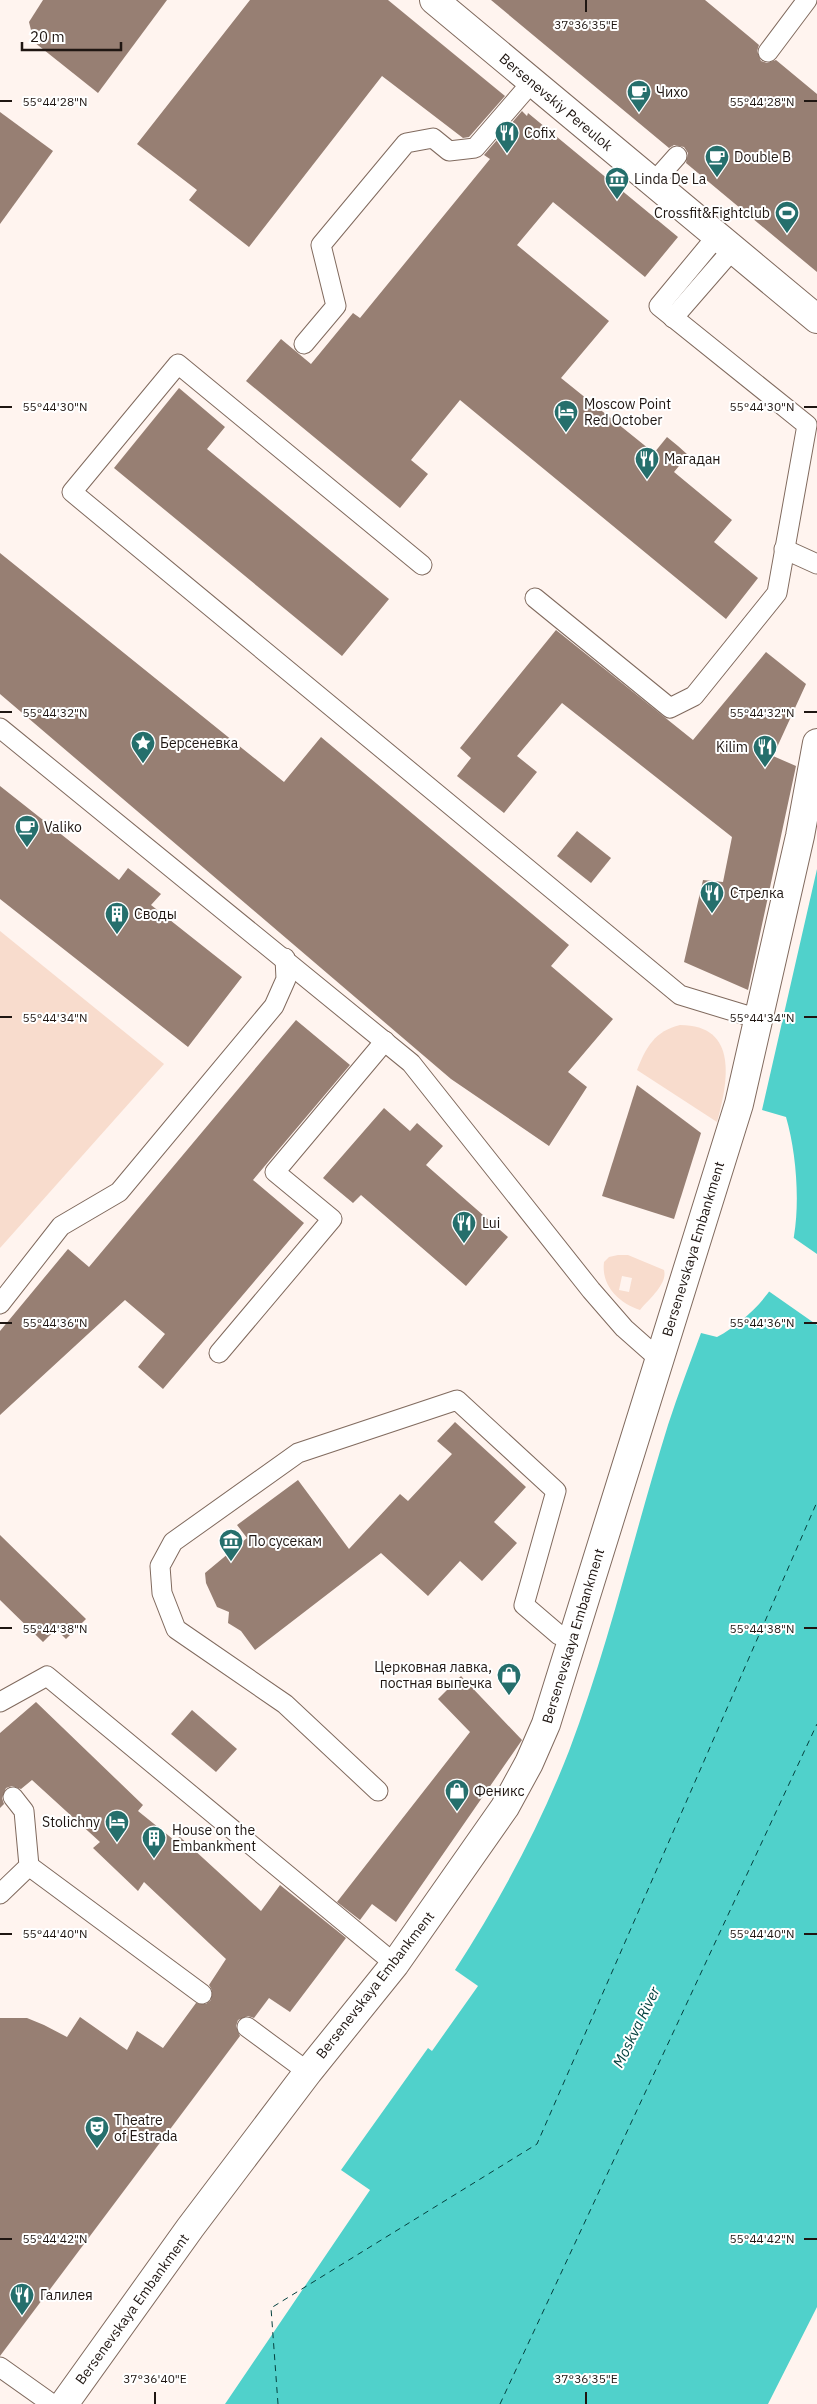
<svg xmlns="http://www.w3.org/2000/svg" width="817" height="2404" viewBox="0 0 817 2404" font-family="'IBM Plex Sans',sans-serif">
	<rect width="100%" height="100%" fill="#fff4ef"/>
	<g fill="#f8dccd" fill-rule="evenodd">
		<path d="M0 931 164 1064 0 1248Z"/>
		<path d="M680 1025C739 1025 728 1082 717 1122L637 1070C646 1047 655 1031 680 1025Z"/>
		<path d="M618 1255H628L664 1270C668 1284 648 1300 640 1310 619 1303 601 1286 604 1262L609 1257ZM622 1276 632 1278 629 1292 619 1290Z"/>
	</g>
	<path fill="#50d1cb" d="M817 869V2307L768 2404H225L370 2190 341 2170 428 2048 432 2051 478 1986 455 1970C500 1900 539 1828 569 1751 609 1645 634 1534 668 1425 678 1394 690 1363 701 1333L717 1337C754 1317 787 1278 794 1236 800 1200 796 1151 786 1117L762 1110Z"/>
	<path fill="#fff4ef" d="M791 1236 817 1254V1325L767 1290 780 1268Z"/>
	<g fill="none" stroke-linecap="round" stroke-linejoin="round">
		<g stroke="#04413f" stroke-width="1" stroke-dasharray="6 5" stroke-linecap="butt">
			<path d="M278 2404 271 2308 537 2144 817 1502"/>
			<path d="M500 2404 817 1724"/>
		</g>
	</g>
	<g fill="#977f73">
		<path d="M43 0H167L98 93 34 42 29 22Z"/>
		<path d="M250 0H388L505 96 469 137 463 138 382 76 249 247 189 200 197 190 137 144Z"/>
		<path d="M491 0H705L752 39 759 45 757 51 761 61 767 63 776 60 817 94V272L686 163 688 153 684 147 674 145 669 148Z"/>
		<path d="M522 111 527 116 528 113 678 237 645 277 553 202 517 245 609 321 561 378 654 453 667 437 678 446 688 455 674 472 732 520 714 542 758 578 726 619 460 400 411 460 428 474 400 508 246 381 281 339 311 364 353 313 360 318 490 159 484 155Z"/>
		<path d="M0 112 53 151 0 224Z"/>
		<path d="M179 388 225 427 207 449 389 599 342 656 114 468Z"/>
		<path d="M0 553 284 782 321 737 569 945 551 966 613 1019 568 1072 587 1087 549 1146 451 1079 0 694Z"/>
		<path d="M556 630 693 740 766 652 806 684 773 756 796 766 748 990 684 962 703 880 723 882 732 837 562 703 517 756 537 772 504 813 457 776 471 758 460 748Z"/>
		<path d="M0 786 119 880 128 868 161 894 151 905 242 977 188 1047 0 899Z"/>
		<path d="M577 831 611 858 591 883 557 856Z"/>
		<path d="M296 1020 350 1065 253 1180 304 1223 163 1389 138 1367 165 1334 125 1300 0 1415V1331L68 1249 89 1267Z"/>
		<path d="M637 1085 701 1133 674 1219 602 1196Z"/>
		<path d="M384 1108 410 1131 417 1123 443 1146 426 1165 508 1237 466 1286 361 1195 353 1203 323 1178Z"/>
		<path d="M455 1422 526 1487 494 1522 517 1543 482 1581 460 1561 428 1596 381 1553 255 1650 241 1631 228 1623 229 1612 217 1607 206 1583 205 1573 247 1538 237 1525 298 1480 349 1549 400 1494 408 1501 452 1454 437 1441Z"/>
		<path d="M0 1535 86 1619 66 1639 56 1629 43 1642 0 1600Z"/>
		<path d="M461 1676 522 1740 396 1922 372 1904 360 1920 337 1902 470 1732 438 1699Z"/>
		<path d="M36 1702 143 1805 138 1811 174 1840 180 1837 261 1911 280 1885 346 1938 290 2012 269 1998 254 2018 248 2016 238 2020 236 2026 240 2036 0 2356V2018H27L44 2025 67 2037 80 2017 127 2050 137 2031 163 2048 196 2003 206 2004 211 2000 212 1990 209 1985 226 1959 144 1882 138 1891 93 1848 100 1842 32 1780 21 1789 12 1786 6 1788 2 1798 4 1804 0 1808V1733Z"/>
		<path d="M192 1710 237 1749 216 1772 171 1734Z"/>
	</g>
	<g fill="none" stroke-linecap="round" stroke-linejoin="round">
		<defs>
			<g id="lane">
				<path d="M768 52 807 0"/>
				<path d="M653 183 677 156"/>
				<path d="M673 318 733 249"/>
				<path d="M304 344 336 306 321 245 406 143 433 138 449 151 475 148 532 82"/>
				<path d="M784 549 817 564"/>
				<path d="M422 565 178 364 72 492 680 995 759 1019"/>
				<path d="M535 598 670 708 694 696 777 593 807 425 659 306 717 236"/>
				<path d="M0 728 411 1063 591 1290 624 1328 659 1359"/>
				<path d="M0 1304 61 1226 119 1192 274 1006 286 979 285 958"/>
				<path d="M219 1353 332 1219 275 1172 385 1041"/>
				<path d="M0 1702 47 1676 395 1964"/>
				<path d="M378 1791 285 1704 176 1629 162 1593 160 1566 173 1542 298 1453 457 1400 556 1491 524 1605 559 1635 572 1640"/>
				<path d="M29 1866 202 1994"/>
				<path d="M0 1894 29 1866 24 1811 13 1797"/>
				<path d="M247 2027 308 2072"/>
				<path d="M0 2367 52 2404"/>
			</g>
			<g id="street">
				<path d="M434 0 817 319"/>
				<path d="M64 2404 190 2228 308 2072 395 1964 505 1807 529 1763 546 1724 739 1104 800 836 817 743"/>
			</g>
		</defs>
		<use href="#lane" stroke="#806a5e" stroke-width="21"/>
		<use href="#street" stroke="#806a5e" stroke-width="30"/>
		<use href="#lane" stroke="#fff" stroke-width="19"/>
		<use href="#street" stroke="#fff" stroke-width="28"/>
	</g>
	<path fill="none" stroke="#1f1612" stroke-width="2" d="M586 0V12M0 101H12M804 101H817M0 407H12M804 407H817M0 712H12M804 712H817M0 1017H12M804 1017H817M0 1323H12M804 1323H817M0 1628H12M804 1628H817M0 1934H12M804 1934H817M0 2239H12M804 2239H817M155 2392V2404M586 2392V2404"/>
	<defs>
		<symbol id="cafe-pin" viewBox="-11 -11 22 30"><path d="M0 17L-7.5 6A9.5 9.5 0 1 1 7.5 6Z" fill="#256f6c" stroke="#fff"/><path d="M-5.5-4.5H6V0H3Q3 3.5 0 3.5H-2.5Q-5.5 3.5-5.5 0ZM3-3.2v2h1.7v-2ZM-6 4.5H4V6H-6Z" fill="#fff"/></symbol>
		<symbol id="restaurant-pin" viewBox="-11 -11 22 30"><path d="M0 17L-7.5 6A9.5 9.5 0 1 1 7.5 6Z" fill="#256f6c" stroke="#fff"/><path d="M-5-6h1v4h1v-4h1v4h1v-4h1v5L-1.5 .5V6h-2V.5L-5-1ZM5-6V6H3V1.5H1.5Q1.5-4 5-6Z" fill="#fff"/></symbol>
		<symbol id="museum-pin" viewBox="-11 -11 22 30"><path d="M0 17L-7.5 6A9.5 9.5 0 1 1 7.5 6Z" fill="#256f6c" stroke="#fff"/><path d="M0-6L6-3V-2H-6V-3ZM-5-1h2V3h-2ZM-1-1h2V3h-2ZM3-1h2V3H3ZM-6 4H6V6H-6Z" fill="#fff"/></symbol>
		<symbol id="stadium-pin" viewBox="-11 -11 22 30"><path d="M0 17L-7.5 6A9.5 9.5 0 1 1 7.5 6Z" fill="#256f6c" stroke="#fff"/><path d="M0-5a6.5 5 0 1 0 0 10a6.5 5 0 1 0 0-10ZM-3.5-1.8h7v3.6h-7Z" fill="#fff"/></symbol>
		<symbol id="hotel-pin" viewBox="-11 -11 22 30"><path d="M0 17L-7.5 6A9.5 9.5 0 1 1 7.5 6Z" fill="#256f6c" stroke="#fff"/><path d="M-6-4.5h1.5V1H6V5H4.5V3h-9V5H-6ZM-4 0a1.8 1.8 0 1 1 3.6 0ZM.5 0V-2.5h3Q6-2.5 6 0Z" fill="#fff"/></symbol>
		<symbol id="sight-pin" viewBox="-11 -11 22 30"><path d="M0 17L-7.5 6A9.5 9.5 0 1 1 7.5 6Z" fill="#256f6c" stroke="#fff"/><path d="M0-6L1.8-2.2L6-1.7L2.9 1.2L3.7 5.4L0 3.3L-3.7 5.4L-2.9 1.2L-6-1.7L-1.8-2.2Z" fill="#fff"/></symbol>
		<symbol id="building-pin" viewBox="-11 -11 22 30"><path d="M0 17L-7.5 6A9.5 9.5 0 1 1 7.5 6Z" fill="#256f6c" stroke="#fff"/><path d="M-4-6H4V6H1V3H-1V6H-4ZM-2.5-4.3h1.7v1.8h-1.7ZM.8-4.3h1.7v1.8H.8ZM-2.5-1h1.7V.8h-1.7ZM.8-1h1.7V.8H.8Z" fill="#fff"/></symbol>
		<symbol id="shop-pin" viewBox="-11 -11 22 30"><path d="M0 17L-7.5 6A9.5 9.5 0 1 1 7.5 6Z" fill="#256f6c" stroke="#fff"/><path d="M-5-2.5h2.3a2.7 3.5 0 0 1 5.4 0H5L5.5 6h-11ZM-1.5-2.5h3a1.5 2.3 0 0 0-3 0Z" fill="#fff"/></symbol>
		<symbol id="theatre-pin" viewBox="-11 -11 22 30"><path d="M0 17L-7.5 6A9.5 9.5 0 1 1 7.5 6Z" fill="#256f6c" stroke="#fff"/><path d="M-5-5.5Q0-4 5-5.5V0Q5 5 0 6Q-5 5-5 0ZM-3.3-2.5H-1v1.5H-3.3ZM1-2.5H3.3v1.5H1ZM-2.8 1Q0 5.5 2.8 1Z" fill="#fff"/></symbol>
	</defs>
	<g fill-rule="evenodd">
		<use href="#cafe-pin" x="625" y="78" width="28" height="38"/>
		<use href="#restaurant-pin" x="493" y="119" width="28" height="38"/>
		<use href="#cafe-pin" x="703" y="143" width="28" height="38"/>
		<use href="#museum-pin" x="603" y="165" width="28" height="38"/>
		<use href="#stadium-pin" x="773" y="199" width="28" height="38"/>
		<use href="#hotel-pin" x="552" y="398" width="28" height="38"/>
		<use href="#restaurant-pin" x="633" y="445" width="28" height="38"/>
		<use href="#sight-pin" x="129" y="729" width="28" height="38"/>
		<use href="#restaurant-pin" x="751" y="733" width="28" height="38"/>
		<use href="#cafe-pin" x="13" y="813" width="28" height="38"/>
		<use href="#restaurant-pin" x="698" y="879" width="28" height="38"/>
		<use href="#building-pin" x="103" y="900" width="28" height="38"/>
		<use href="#restaurant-pin" x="450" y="1209" width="28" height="38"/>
		<use href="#museum-pin" x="217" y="1527" width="28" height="38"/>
		<use href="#shop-pin" x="495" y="1661" width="28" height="38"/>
		<use href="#shop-pin" x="443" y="1777" width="28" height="38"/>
		<use href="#hotel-pin" x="103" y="1808" width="28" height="38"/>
		<use href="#building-pin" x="140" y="1824" width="28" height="38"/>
		<use href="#theatre-pin" x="83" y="2114" width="28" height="38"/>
		<use href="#restaurant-pin" x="8" y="2281" width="28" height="38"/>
	</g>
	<g text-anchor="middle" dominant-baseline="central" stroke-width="4" stroke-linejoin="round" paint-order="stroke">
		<g font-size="14" fill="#1f1612" stroke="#fff" text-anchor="start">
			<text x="656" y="92">Чихо</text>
			<text x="524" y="133">Cofix</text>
			<text x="734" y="157">Double B</text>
			<text x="634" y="179">Linda De La</text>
			<text x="770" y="213" text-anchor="end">Crossfit&amp;Fightclub</text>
			<text x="584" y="404">Moscow Point<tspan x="584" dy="16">Red October</tspan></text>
			<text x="664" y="459">Магадан</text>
			<text x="160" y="743">Берсеневка</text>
			<text x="748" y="747" text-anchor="end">Kilim</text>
			<text x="44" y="827">Valiko</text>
			<text x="730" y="893">Стрелка</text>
			<text x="134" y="914">Своды</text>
			<text x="482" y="1223">Lui</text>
			<text x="248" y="1541">По сусекам</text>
			<text x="492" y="1667" text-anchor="end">Церковная лавка,<tspan x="492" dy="16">постная выпечка</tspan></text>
			<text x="474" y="1791">Феникс</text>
			<text x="100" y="1822" text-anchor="end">Stolichny</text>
			<text x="172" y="1830">House on the<tspan x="172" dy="16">Embankment</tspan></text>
			<text x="114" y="2120">Theatre<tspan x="114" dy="16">of Estrada</tspan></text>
			<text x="40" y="2295">Галилея</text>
		</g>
		<g font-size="14" fill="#1f1612" stroke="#fff">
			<text transform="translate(556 102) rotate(40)">Bersenevskiy Pereulok</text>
			<text transform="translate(693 1249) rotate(-73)">Bersenevskaya Embankment</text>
			<text transform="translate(573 1636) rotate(-73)">Bersenevskaya Embankment</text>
			<text transform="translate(375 1985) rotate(-52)">Bersenevskaya Embankment</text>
			<text transform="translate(132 2309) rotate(-54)">Bersenevskaya Embankment</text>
		</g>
		<g font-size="15" font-style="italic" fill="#04413f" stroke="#fff">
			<text transform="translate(636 2027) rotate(-64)">Moskva River</text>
		</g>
	</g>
	<g font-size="12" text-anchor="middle" fill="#1f1612" stroke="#fff" stroke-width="4" stroke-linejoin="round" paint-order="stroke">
		<text x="586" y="29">37°36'35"E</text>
		<text x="762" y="106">55°44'28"N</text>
		<text x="55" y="106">55°44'28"N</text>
		<text x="762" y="411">55°44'30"N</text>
		<text x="55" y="411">55°44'30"N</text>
		<text x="55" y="717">55°44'32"N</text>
		<text x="762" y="717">55°44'32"N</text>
		<text x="55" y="1022">55°44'34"N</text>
		<text x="762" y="1022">55°44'34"N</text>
		<text x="55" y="1327">55°44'36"N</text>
		<text x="762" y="1327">55°44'36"N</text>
		<text x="55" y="1633">55°44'38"N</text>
		<text x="762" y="1633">55°44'38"N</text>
		<text x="55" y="1938">55°44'40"N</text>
		<text x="762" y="1938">55°44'40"N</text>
		<text x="55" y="2243">55°44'42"N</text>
		<text x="762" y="2243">55°44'42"N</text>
		<text x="155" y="2383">37°36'40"E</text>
		<text x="586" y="2383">37°36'35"E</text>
	</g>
	<path d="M22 42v8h99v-8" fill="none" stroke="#1f1612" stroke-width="2.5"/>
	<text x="30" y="42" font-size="15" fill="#1f1612" stroke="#ffffff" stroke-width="4" paint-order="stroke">20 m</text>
</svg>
